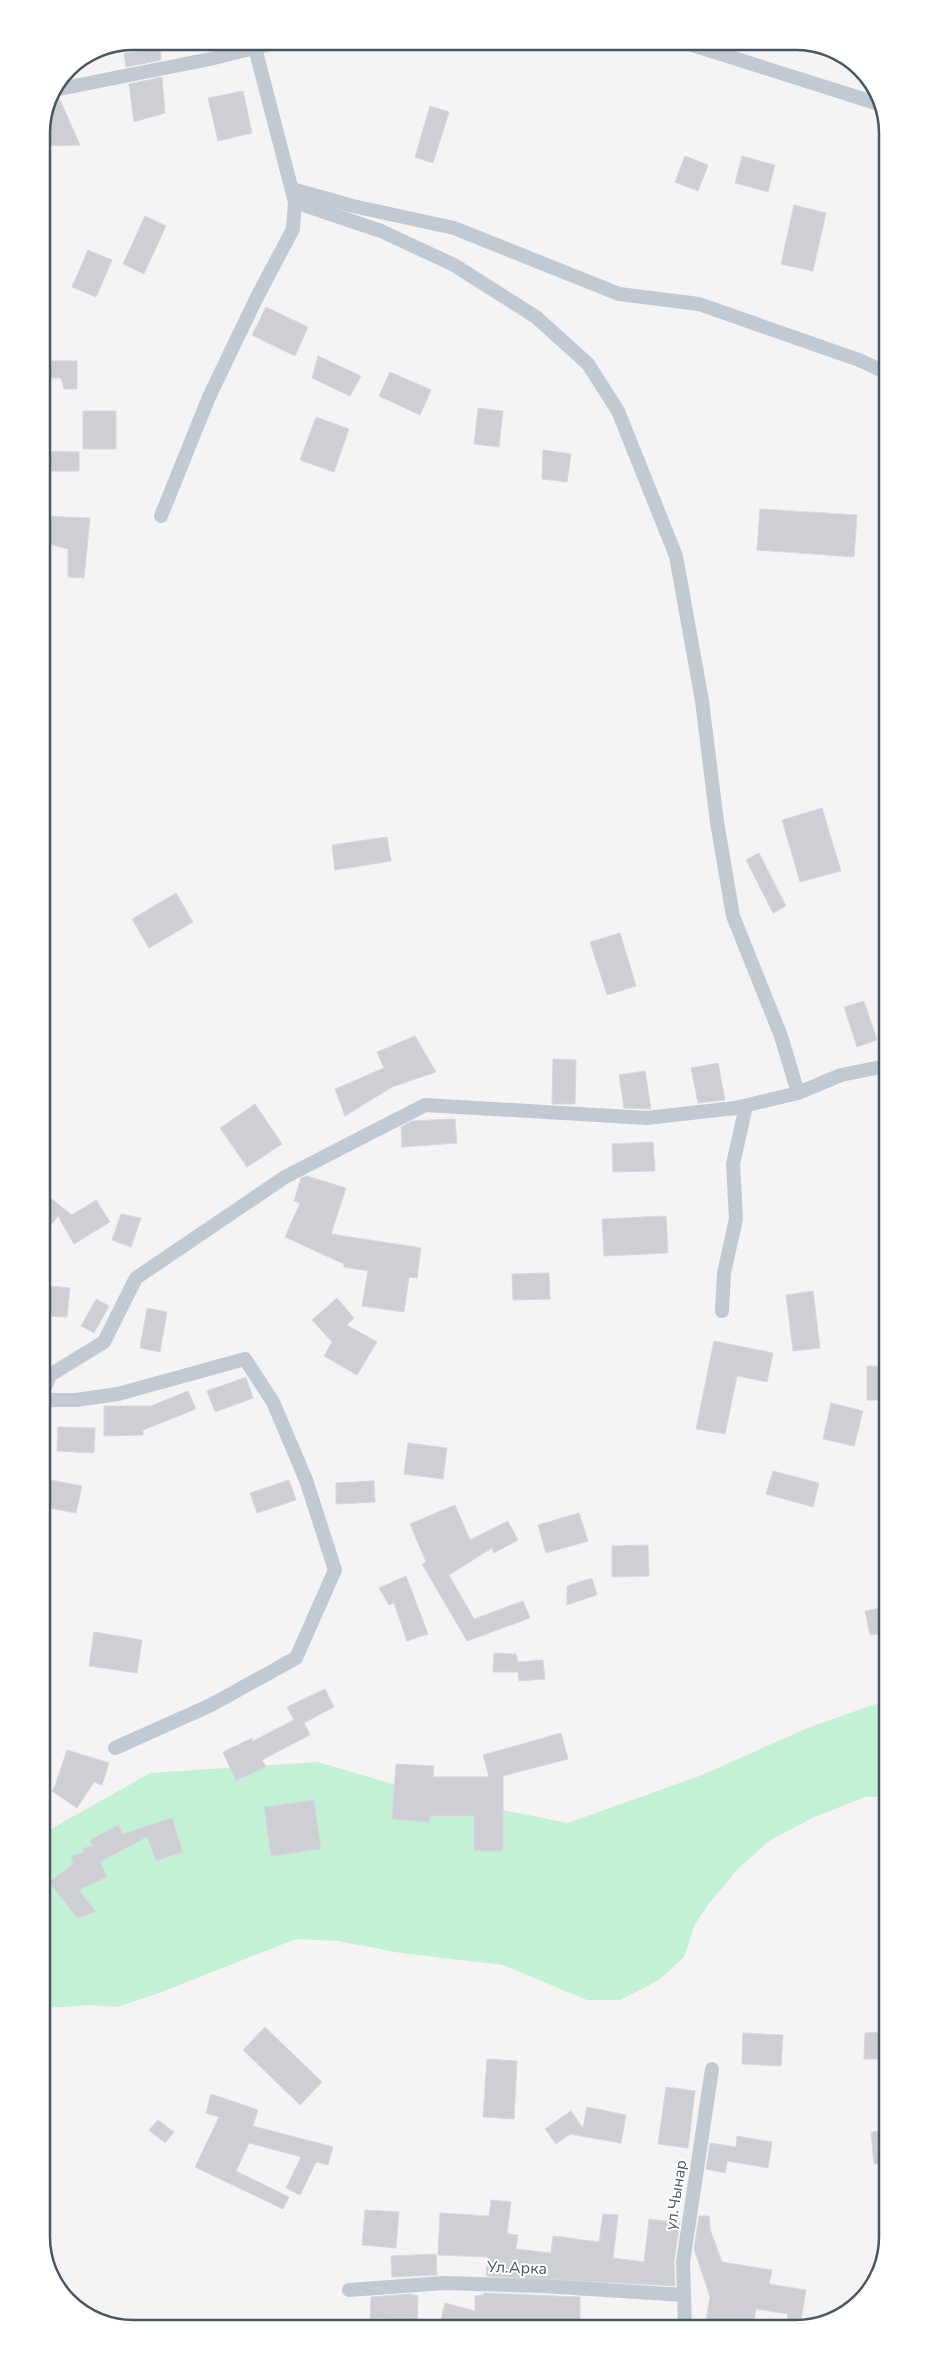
<svg xmlns="http://www.w3.org/2000/svg" width="929" height="2370" viewBox="0 0 929 2370" font-family="'Nunito Sans',sans-serif">
	<rect width="100%" height="100%" fill="#f5f3f3"/>
	<path fill="#c3f1d5" d="M887 1700V1797H865L812 1818 769 1841 740 1867 710 1902 695 1924 684 1957 659 1980 620 2000H587L503 1965 401 1953 338 1941 296 1939 159 1993 117 2007 91 2005 44 2008V1833L150 1773 318 1762 433 1796 568 1823 702 1775 810 1727Z"/>
	<g fill="#cdcfd5" stroke="#d7d9de">
		<path d="M161 49V60L126 67 124 53Z"/>
		<path d="M162 77 165 113 134 122 129 84Z"/>
		<path d="M243 91 252 133 218 141 208 98Z"/>
		<path d="M55 97 59 98 80 145 41 146V127Z"/>
		<path d="M430 106 449 112 433 163 415 157Z"/>
		<path d="M685 156 708 165 698 191 675 182Z"/>
		<path d="M742 156 775 165 768 192 735 183Z"/>
		<path d="M794 205 826 213 813 271 781 264Z"/>
		<path d="M145 216 166 226 144 274 123 264Z"/>
		<path d="M88 250 112 260 96 297 72 287Z"/>
		<path d="M266 307 308 327 295 356 252 335Z"/>
		<path d="M318 356 361 376 350 396 312 378Z"/>
		<path d="M42 361H77V389H64L61 378H42Z"/>
		<path d="M390 372 431 390 420 415 379 396Z"/>
		<path d="M478 408 503 411 499 447 474 444Z"/>
		<rect x="83" y="411" width="33" height="38"/>
		<path d="M316 417 349 429 334 472 300 460Z"/>
		<path d="M543 450 571 454 567 482 542 479Z"/>
		<path d="M42 451 79 452V471H42Z"/>
		<path d="M760 509 857 515 854 557 757 550Z"/>
		<path d="M42 516 90 518 84 578 68 577V549L42 542Z"/>
		<path d="M822 808 841 871 800 882 782 820Z"/>
		<path d="M387 837 391 861 335 870 332 845Z"/>
		<path d="M759 853 786 906 773 913 746 860Z"/>
		<path d="M176 893 193 922 149 948 132 919Z"/>
		<path d="M620 933 636 986 607 995 590 942Z"/>
		<path d="M864 1001 877 1040 857 1047 844 1007Z"/>
		<path d="M415 1036 436 1072 392 1087 345 1116 335 1089 384 1068 377 1052Z"/>
		<path d="M553 1059 576 1060 575 1104H552Z"/>
		<path d="M718 1063 725 1100 698 1103 691 1068Z"/>
		<path d="M645 1071 651 1109 624 1108 619 1075Z"/>
		<path d="M255 1104 282 1144 247 1167 220 1128Z"/>
		<path d="M455 1119 457 1143 402 1147 401 1127 412 1121Z"/>
		<path d="M653 1142 655 1171 613 1172 612 1144Z"/>
		<path d="M307 1176 346 1188 331 1234 421 1248 417 1278 409 1277 404 1312 362 1306 368 1271 344 1267V1264L285 1237 300 1203 294 1201 301 1178Z"/>
		<path d="M43 1192 72 1215 96 1200 110 1222 74 1244 58 1216 43 1235Z"/>
		<path d="M121 1214 141 1218 131 1247 112 1240Z"/>
		<path d="M666 1216 668 1253 604 1256 602 1219Z"/>
		<path d="M549 1273 550 1299 513 1300 512 1274Z"/>
		<path d="M50 1286 70 1288 67 1317 47 1316Z"/>
		<path d="M813 1291 820 1348 793 1351 786 1295Z"/>
		<path d="M337 1298 354 1318 347 1325 377 1342 357 1375 324 1356 332 1342 312 1320Z"/>
		<path d="M96 1299 109 1306 94 1333 81 1326Z"/>
		<path d="M147 1308 167 1312 160 1352 140 1348Z"/>
		<path d="M714 1341 773 1353 767 1382 737 1376 725 1434 696 1429Z"/>
		<rect x="867" y="1366" width="19" height="34"/>
		<path d="M246 1377 253 1398 215 1412 207 1391Z"/>
		<path d="M188 1391 196 1409 143 1430V1435L104 1436V1406H151Z"/>
		<path d="M831 1403 863 1411 854 1446 823 1439Z"/>
		<path d="M58 1427 95 1428 94 1453 57 1451Z"/>
		<path d="M408 1443 447 1448 443 1479 404 1474Z"/>
		<path d="M773 1471 819 1483 813 1507 766 1494Z"/>
		<path d="M46 1479 82 1486 76 1513 43 1507Z"/>
		<path d="M289 1480 296 1500 257 1513 250 1493Z"/>
		<path d="M374 1481 375 1502 336 1504V1483Z"/>
		<path d="M455 1505 470 1540 508 1521 518 1540 494 1553 492 1548 449 1575 474 1619 523 1601 530 1618 467 1641 422 1564 426 1562 410 1524Z"/>
		<path d="M579 1513 588 1541 546 1553 538 1525Z"/>
		<path d="M648 1545 649 1576 612 1577V1546Z"/>
		<path d="M406 1576 428 1634 407 1641 394 1603 389 1605 379 1588Z"/>
		<path d="M592 1578 597 1595 567 1605V1586Z"/>
		<path d="M887 1607V1632L870 1635 865 1611Z"/>
		<path d="M94 1632 142 1640 137 1673 89 1666Z"/>
		<path d="M494 1653 516 1654 518 1662 543 1660 545 1679 519 1681 518 1672H493Z"/>
		<path d="M325 1689 334 1707 304 1723 310 1735 262 1760 266 1767 236 1781 223 1752 252 1738 253 1741 294 1720 287 1707Z"/>
		<path d="M561 1733 568 1759 503 1776V1851H474V1816H430V1822L392 1819 396 1764 434 1766 433 1777H489L483 1755Z"/>
		<path d="M67 1750 109 1763 102 1785 94 1782 77 1808 52 1791 55 1786Z"/>
		<path d="M314 1800 321 1849 271 1856 264 1807Z"/>
		<path d="M172 1818 183 1852 156 1861 147 1837 100 1862 107 1877 79 1890 96 1912 77 1918 49 1882 73 1864 71 1856 84 1852 83 1848 93 1846 90 1840 118 1825 123 1834Z"/>
		<path d="M265 2027 322 2082 300 2105 243 2050Z"/>
		<path d="M887 2032V2059H864L865 2033Z"/>
		<path d="M743 2033 783 2035 781 2066 742 2064Z"/>
		<path d="M487 2059 517 2061 514 2119 483 2117Z"/>
		<path d="M666 2087 695 2091 688 2148 658 2144Z"/>
		<path d="M211 2094 258 2110 253 2126 333 2147 328 2165 316 2162 300 2195 286 2188 301 2157 249 2143 236 2171 289 2197 283 2209 195 2167 219 2117 206 2113Z"/>
		<path d="M587 2107 626 2115 621 2143 570 2134 556 2144 545 2129 571 2111 583 2128Z"/>
		<path d="M158 2120 174 2132 165 2143 149 2130Z"/>
		<path d="M888 2130V2163L874 2164 871 2132Z"/>
		<path d="M737 2136 772 2142 768 2168 727 2161 725 2173 706 2169 710 2143 736 2147Z"/>
		<path d="M491 2200 511 2202 507 2234 518 2235 516 2249 551 2253 553 2236 599 2242 603 2214 618 2215 613 2258 644 2262 649 2219 680 2223 674 2261 675 2286 486 2276 488 2257 438 2255 440 2213 489 2216Z"/>
		<path d="M365 2210 399 2212 396 2248 362 2245Z"/>
		<path d="M699 2216H709L710 2229 722 2262 772 2270 769 2284 806 2290 800 2326H786L788 2314 756 2309 753 2326H705L710 2297 694 2249Z"/>
		<path d="M436 2254 437 2275 392 2277 391 2256Z"/>
		<path d="M484 2293 580 2297V2327H535V2321L456 2323 455 2327H439L445 2303 475 2311V2296L484 2295Z"/>
		<path d="M410 2294 418 2296 417 2320 370 2318 371 2297Z"/>
	</g>
	<g fill="none" stroke-linecap="round" stroke-linejoin="round">
		<g stroke="#c1cad2" stroke-width="14">
			<path d="M680 41 882 105"/>
			<path d="M59 89 210 59 283 41"/>
			<path d="M292 189 353 206 454 228 619 294 699 304 859 360 885 372"/>
			<path d="M161 516 209 397 256 299 293 229 295 202 255 48"/>
			<path d="M798 1093 841 1075 886 1066"/>
			<path d="M722 1311 724 1273 736 1219 733 1164 746 1106"/>
			<path d="M43 1392 50 1375 104 1342 136 1278 285 1177 425 1105 647 1118 735 1108 798 1093 781 1036 733 916 717 822 702 701 676 556 618 411 588 364 536 317 454 265 381 231 295 202"/>
			<path d="M43 1400H76L118 1394 245 1359 273 1402 306 1480 335 1570 296 1658 211 1705 115 1748"/>
			<path d="M349 2290 444 2283 543 2286 684 2295"/>
			<path d="M685 2326 683 2262 712 2069"/>
		</g>
	</g>
	<g text-anchor="middle" dominant-baseline="central" stroke-width="4" stroke-linejoin="round" paint-order="stroke">
		<g font-size="16" fill="#4a5661" stroke="#fff">
			<text transform="translate(676 2195) rotate(-81)">ул.Чынар</text>
			<text transform="translate(517 2268) rotate(2)">Ул.Арка</text>
		</g>
	</g>
	<path d="M0 0H929V2370H0ZM133 50H796A83 83 0 0 1 879 133V2237A83 83 0 0 1 796 2320H133A83 83 0 0 1 50 2237V133A83 83 0 0 1 133 50Z" fill="#fff" fill-rule="evenodd"/>
	<path fill="none" stroke="#4a5661" stroke-width="2.5" d="M133 50H796A83 83 0 0 1 879 133V2237A83 83 0 0 1 796 2320H133A83 83 0 0 1 50 2237V133A83 83 0 0 1 133 50Z"/>
</svg>
